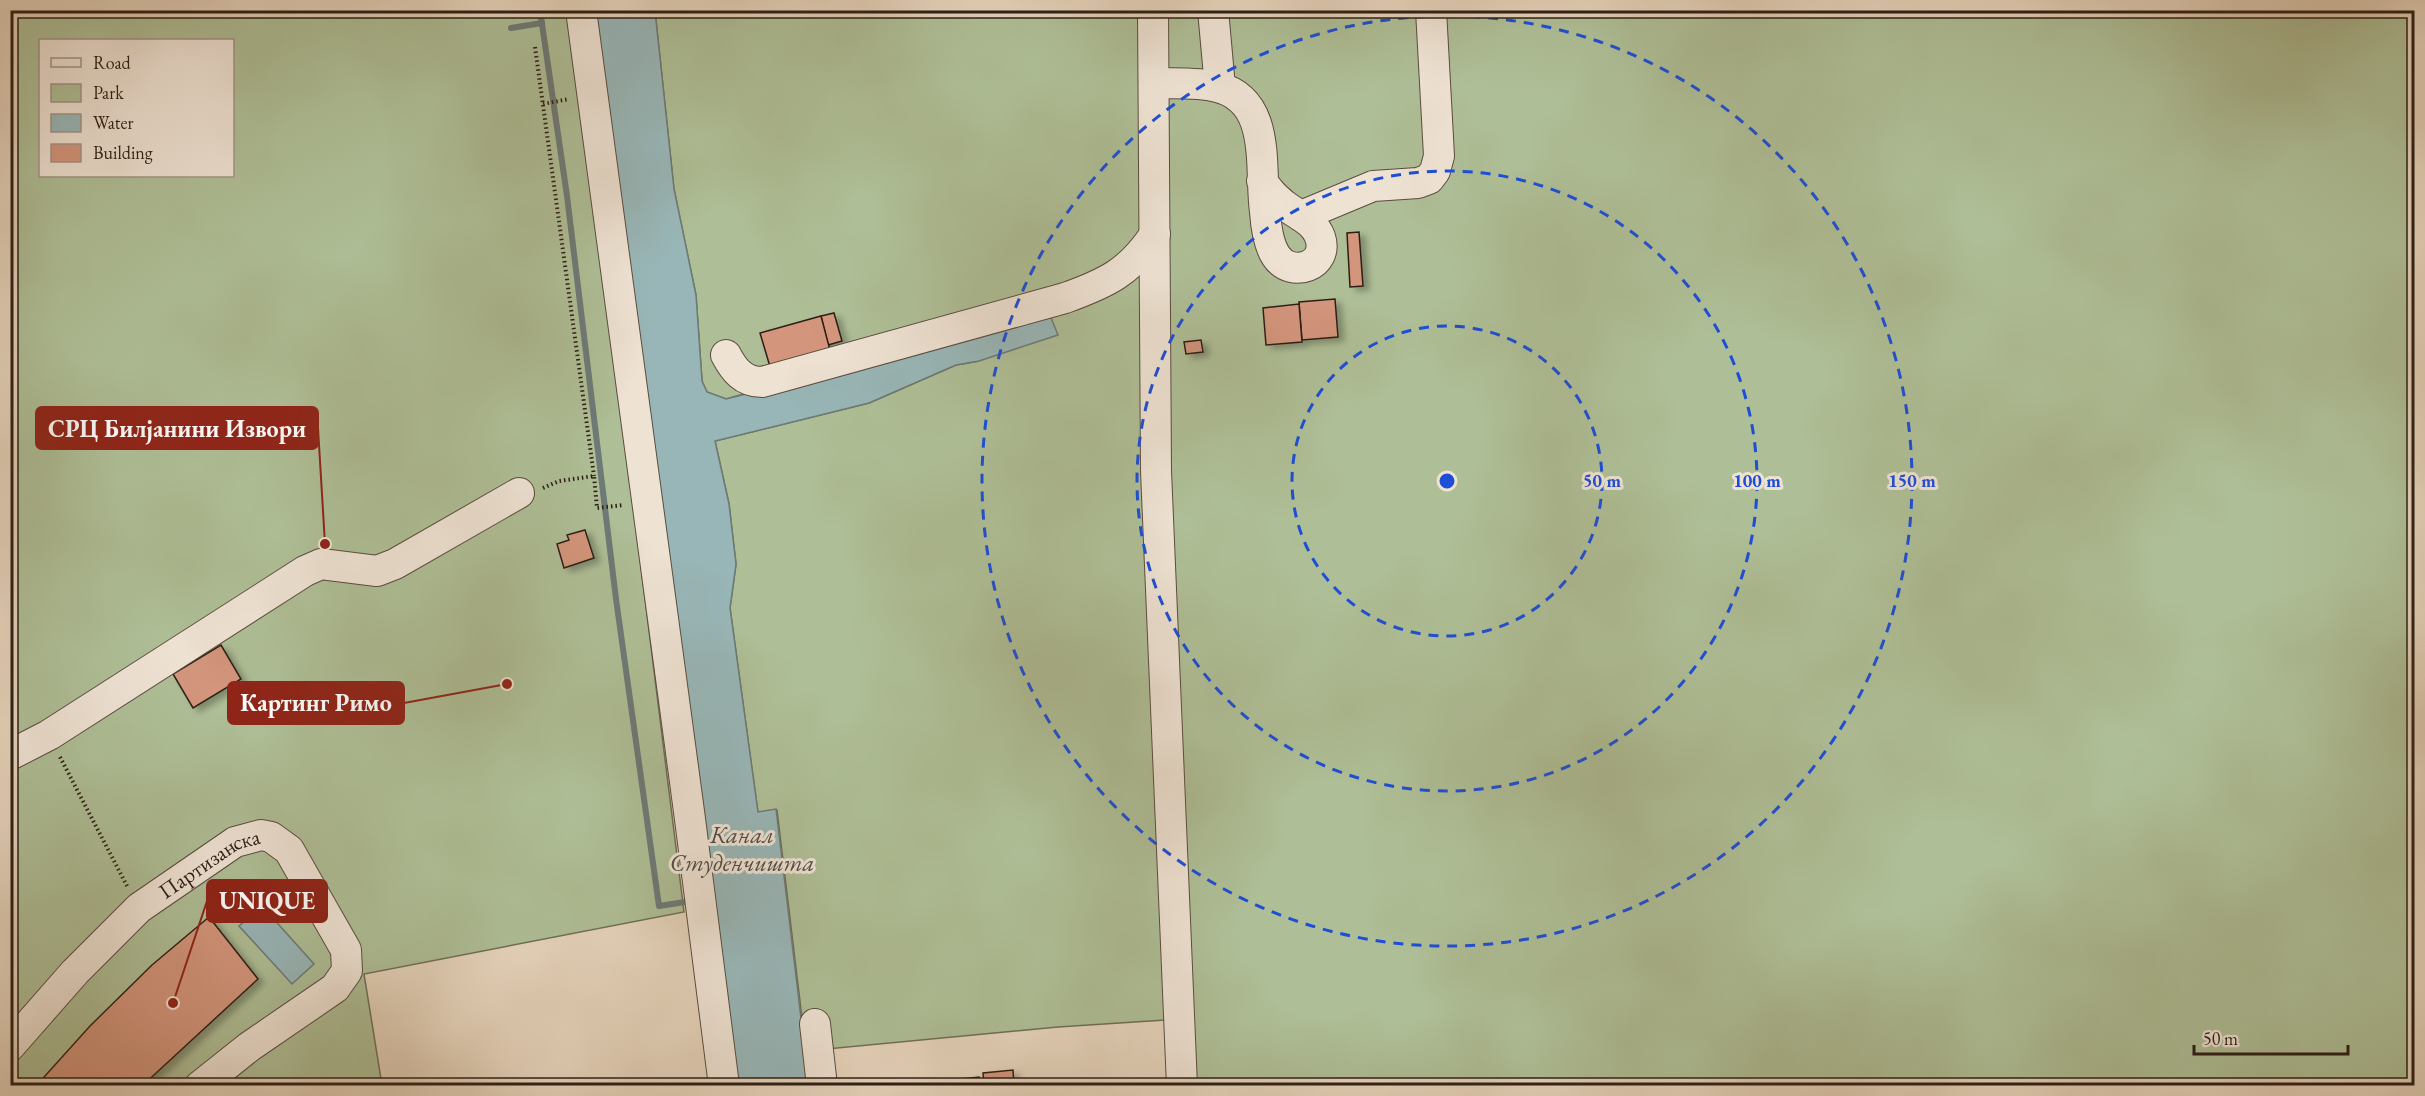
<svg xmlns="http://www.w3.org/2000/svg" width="2425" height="1096" viewBox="0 0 2425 1096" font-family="'EB Garamond',serif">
	<defs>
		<filter id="shadow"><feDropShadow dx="6" dy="4" stdDeviation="3" flood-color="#0004"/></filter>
	</defs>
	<rect width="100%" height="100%" fill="#e5d3bb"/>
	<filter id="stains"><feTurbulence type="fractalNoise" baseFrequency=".00333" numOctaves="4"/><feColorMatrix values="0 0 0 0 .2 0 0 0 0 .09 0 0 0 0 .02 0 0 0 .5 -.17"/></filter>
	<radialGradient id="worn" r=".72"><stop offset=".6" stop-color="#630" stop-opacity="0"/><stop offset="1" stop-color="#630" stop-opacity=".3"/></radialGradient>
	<g fill="#aebe96" stroke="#6e6e56" stroke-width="1.5" fill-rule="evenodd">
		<path d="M10 11H572L684 912 364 974 382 1085H11ZM40 40H232V176H40Z"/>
		<path d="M655 11H1143L1165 1020 1058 1027 806 1051 777 810 758 813 730 608 736 564 729 504 715 441 869 403 956 365 979 361 874 357 726 399 707 392 702 381 696 295 674 189Z"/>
		<path d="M1163 11H2414V1085H1189L1166 479Z"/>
	</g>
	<g fill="#98b6b7" stroke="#6d7a77" stroke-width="1.5">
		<path d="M591 11H655L674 189 696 295 702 381 707 392 726 399 742 395 1047 308 1058 335 979 361 956 365 869 403 715 441 729 504 736 564 730 608 758 812 776 809 809 1085H733Z"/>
		<path d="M262 906 314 964 292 984 239 926Z"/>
	</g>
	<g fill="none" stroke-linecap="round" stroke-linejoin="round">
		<g stroke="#6d7a77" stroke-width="6">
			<path d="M540 10 567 196 616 599 659 906 685 902"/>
			<path d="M511 28 542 23"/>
		</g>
	</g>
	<g fill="#d3957b" stroke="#2d1f17" stroke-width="1.5" filter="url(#shadow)">
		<path d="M1359 232 1363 286 1350 287 1347 233Z"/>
		<path d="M1335 299 1338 337 1302 340 1299 302Z"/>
		<path d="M1299 304 1302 342 1266 345 1263 308Z"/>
		<path d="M834 313 842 341 828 345 821 316Z"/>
		<path d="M821 316 831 354 771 370 760 333Z"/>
		<path d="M1201 340 1203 352 1186 354 1184 342Z"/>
		<path d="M585 530 594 558 564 568 557 544 569 540 567 535Z"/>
		<path d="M221 645 241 679 193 708 173 674Z"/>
		<path d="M209 917 258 979 142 1086H36L90 1026 152 965Z"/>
		<path d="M1013 1070 1014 1086H984L983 1073Z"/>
		<path d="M979 1077 980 1086H943L942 1081Z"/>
		<path d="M934 1079V1086L868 1085Z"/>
	</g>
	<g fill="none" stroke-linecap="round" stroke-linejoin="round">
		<defs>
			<g id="minor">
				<path d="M581 10 690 819 724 1086"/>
				<path d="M1153 10 1156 471 1182 1086"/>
				<path d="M1213 10 1220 87"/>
				<path d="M1154 83C1174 84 1197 82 1217 87 1273 100 1259 169 1265 212 1266 226 1268 244 1276 256 1291 279 1330 266 1320 237 1314 220 1295 214 1283 204 1274 197 1268 190 1262 181"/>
				<path d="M1301 216 1373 186 1418 183 1429 179 1435 171 1439 156 1431 10"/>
				<path d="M726 355C734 370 743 382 762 382L1065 298C1107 283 1130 272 1155 234"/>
				<path d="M10 755 49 735 305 571 321 564 377 571 395 564 519 493"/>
				<path d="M815 1024 822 1086"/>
				<path id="s1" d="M10 1046 75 972 139 908 235 842 261 835 271 837 289 850 346 950 347 971 335 988 249 1047 200 1086"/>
			</g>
		</defs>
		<use href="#minor" stroke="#5b4c40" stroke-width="32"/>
		<g stroke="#2d1f17" stroke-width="4" stroke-dasharray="1.5 3" stroke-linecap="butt">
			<path d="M535 47 594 476"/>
			<path d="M543 104 569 99"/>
			<path d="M543 488 559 481 594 476 597 508 624 505"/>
			<path d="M60 757 127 886"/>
		</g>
		<use href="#minor" stroke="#eee2d3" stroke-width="30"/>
	</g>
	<g fill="none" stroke="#1d4ed8" stroke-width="3" stroke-dasharray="10 8">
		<circle cx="1447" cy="481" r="155"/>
		<circle cx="1447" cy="481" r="310"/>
		<circle cx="1447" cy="481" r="465"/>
	</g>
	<g text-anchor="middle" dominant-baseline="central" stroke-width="6" stroke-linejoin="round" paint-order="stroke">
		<g font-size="22" fill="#2d1f17" stroke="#eee2d3">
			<text stroke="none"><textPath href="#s1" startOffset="273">Партизанска</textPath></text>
		</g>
		<g font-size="24" font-style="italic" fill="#4d4c47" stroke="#eee2d3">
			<text x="742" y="834">Канал<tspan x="742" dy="28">Студенчишта</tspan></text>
		</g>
	</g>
	<circle cx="1447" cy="481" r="9" fill="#1d4ed8" stroke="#eee2d3" stroke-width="3"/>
	<g font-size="18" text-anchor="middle" font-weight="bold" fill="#1d4ed8" stroke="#eee2d3" stroke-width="6" stroke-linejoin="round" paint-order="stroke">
		<text x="1602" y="487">50 m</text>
		<text x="1757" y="487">100 m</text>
		<text x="1912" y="487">150 m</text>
	</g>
	<path fill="none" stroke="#8f2418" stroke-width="2" d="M325 544L318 428M507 684L404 703M173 1003L207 901"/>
	<g fill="#8f2418" stroke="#eee2d3" stroke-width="2">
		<circle cx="325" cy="544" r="6"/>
		<circle cx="507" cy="684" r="6"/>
		<circle cx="173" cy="1003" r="6"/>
	</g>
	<g fill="#8f2418" stroke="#8f2418" stroke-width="2">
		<rect x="36" y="407" width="282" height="42" rx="6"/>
		<rect x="228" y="682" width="176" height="42" rx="6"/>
		<rect x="207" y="880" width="120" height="42" rx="6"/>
	</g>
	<g font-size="24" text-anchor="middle" font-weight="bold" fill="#fff">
		<text x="177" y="437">СРЦ Билјанини Извори</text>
		<text x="316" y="711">Картинг Римо</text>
		<text x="267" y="909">UNIQUE</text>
	</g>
	<rect width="2425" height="1096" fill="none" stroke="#e5d3bb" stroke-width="36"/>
	<rect x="12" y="12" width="2401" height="1072" fill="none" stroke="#2d1f17" stroke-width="3"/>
	<rect x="18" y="18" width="2389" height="1060" fill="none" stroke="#2d1f17" stroke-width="1.5"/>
	<rect x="39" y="39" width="195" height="138" fill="#eee2d3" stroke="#a19488" stroke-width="1.5"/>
	<rect x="51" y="58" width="30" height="9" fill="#eee2d3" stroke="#a19488" stroke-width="1.5"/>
	<text x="93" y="69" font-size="18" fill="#2d1f17">Road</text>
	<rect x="51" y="84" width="30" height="18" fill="#aebe96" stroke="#a19488" stroke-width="1.5"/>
	<text x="93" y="99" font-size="18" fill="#2d1f17">Park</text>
	<rect x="51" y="114" width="30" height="18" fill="#98b6b7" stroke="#a19488" stroke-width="1.5"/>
	<text x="93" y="129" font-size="18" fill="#2d1f17">Water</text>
	<rect x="51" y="144" width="30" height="18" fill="#d3957b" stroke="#a19488" stroke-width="1.5"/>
	<text x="93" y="159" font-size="18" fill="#2d1f17">Building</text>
	<path d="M2194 1045v9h154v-9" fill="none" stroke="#2d1f17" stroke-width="3"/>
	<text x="2203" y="1045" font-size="18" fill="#2d1f17" stroke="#eee2d3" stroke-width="4.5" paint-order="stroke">50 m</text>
	<rect width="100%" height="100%" filter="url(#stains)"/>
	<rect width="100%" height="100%" fill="url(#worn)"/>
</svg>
